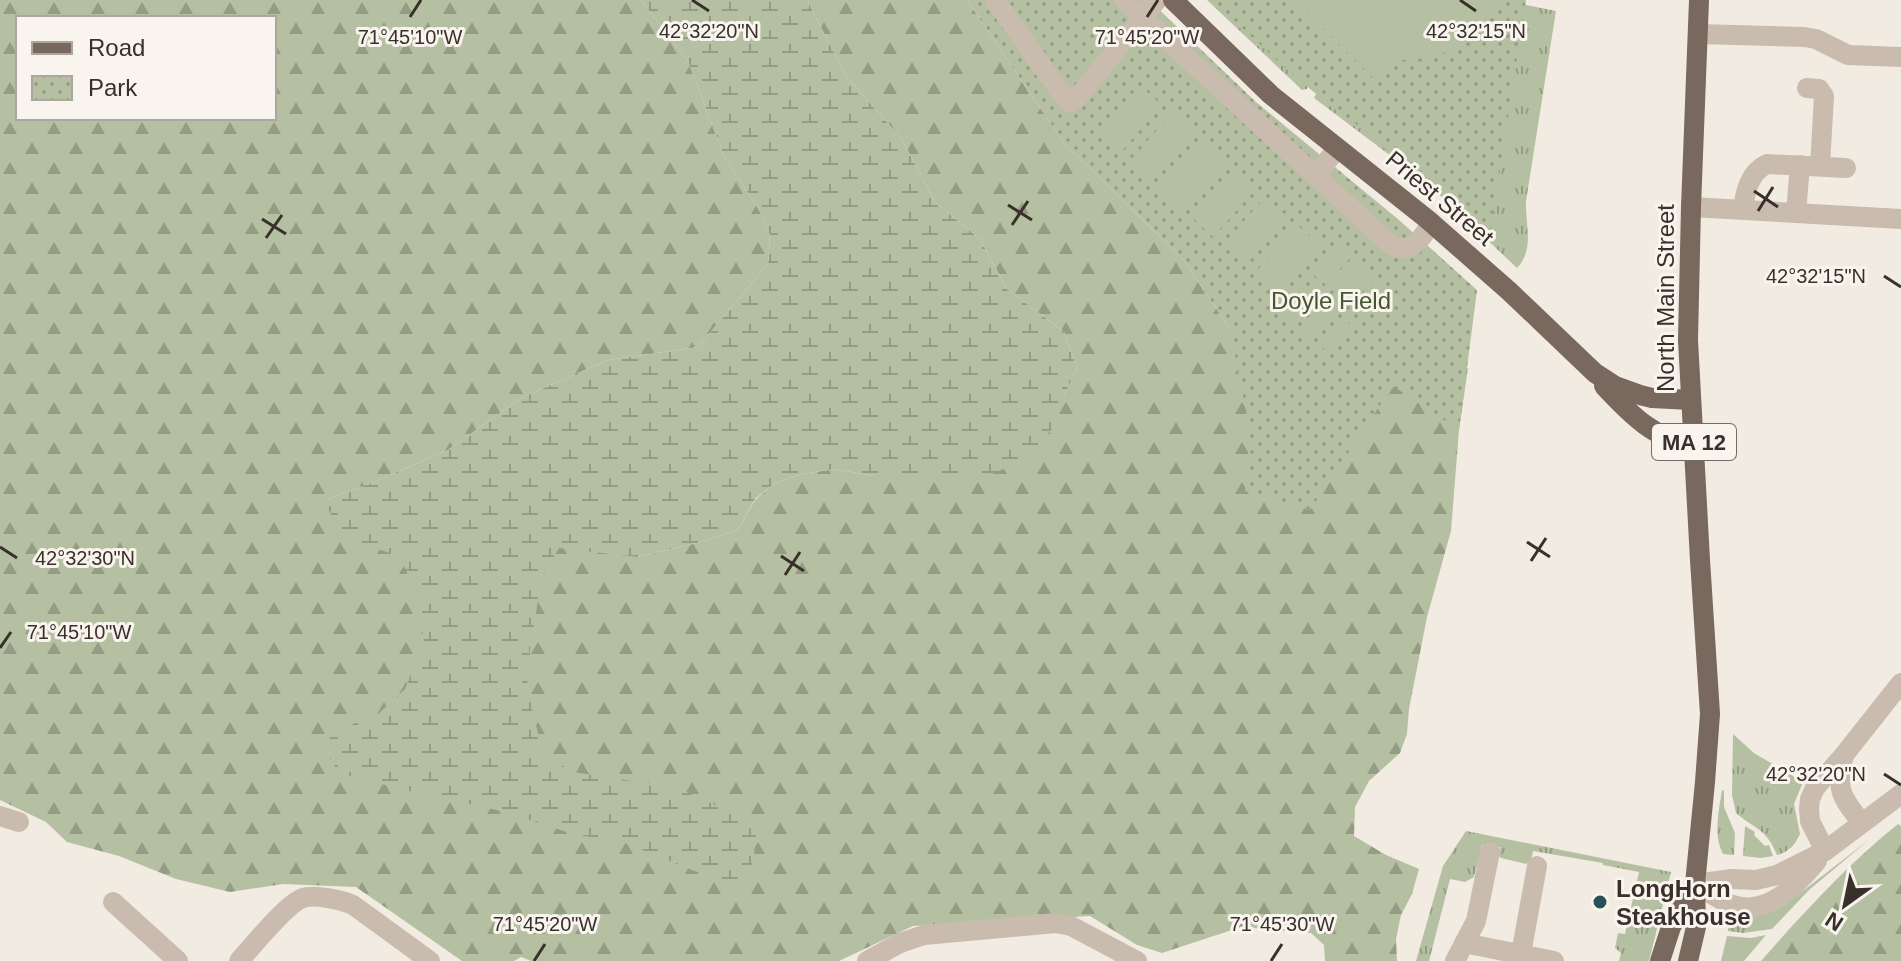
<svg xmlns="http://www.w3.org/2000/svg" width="1901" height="961" viewBox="0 0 1901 961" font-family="Arial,sans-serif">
	<defs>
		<pattern id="grass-tufts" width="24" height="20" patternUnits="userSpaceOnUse" patternTransform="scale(2)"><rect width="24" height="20" fill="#b5c0a2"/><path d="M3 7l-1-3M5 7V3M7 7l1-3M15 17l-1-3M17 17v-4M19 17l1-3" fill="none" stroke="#949c84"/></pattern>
		<pattern id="forest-firs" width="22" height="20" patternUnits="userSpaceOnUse" patternTransform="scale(2)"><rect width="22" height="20" fill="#b5c0a2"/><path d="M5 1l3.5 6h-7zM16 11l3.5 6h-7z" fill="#949c84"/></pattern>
		<pattern id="wetland-marsh" width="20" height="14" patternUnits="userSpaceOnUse" patternTransform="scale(2)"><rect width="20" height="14" fill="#b5c0a2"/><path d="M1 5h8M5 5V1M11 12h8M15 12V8" fill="none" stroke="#949c84"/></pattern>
		<pattern id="park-dots" width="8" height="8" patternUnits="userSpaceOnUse" patternTransform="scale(2)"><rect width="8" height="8" fill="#b5c0a2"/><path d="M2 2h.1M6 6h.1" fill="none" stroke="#949c84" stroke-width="1.8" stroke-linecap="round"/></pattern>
	</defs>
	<rect width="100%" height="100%" fill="#f2ebe2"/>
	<g fill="url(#grass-tufts)">
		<path d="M1207 0H1221L1308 84 1307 89 1302 90Z"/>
		<path d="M1516 3 1556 11 1526 201C1525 225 1535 249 1517 268L1428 184 1314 98 1317 92Z"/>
		<path d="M1733 734 1754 753 1803 782 1794 804 1800 834C1795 845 1789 852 1777 855 1766 828 1756 830 1736 813L1732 795Z"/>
		<path d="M1722 790 1724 791V807L1735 833 1734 855 1723 854C1713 835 1719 810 1722 790Z"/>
		<path d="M1745 826 1755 832 1754 835 1765 846 1769 845 1773 856 1761 858 1743 856Z"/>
		<path d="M1466 831 1671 872 1649 961H1619L1621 953 1615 948 1618 933 1625 934 1639 872 1603 865V863L1533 851 1531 860 1526 864 1501 858 1499 856 1500 847 1482 845 1474 877 1465 882 1450 879 1429 961H1416L1443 866Z"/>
		<path d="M1870 839 1809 890 1772 929 1743 933 1728 931 1729 918 1746 915 1795 897Z"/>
		<path d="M1766 935 1744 961H1721L1727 936 1751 938Z"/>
	</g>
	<g fill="url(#forest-firs)" fill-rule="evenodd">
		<path d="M0 0H641L688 61 724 156 759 210 770 235 768 264 698 347 608 360 521 398 448 450 374 482 325 500 509 545 574 548 637 557 697 543 738 530 755 500 775 483 802 474 835 469 874 476 943 475 1064 396 1077 368 1064 332 1007 289 980 239 936 203 901 138 846 76 807 0H967L1064 143 1183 259 1230 329 1468 368 1459 430 1451 531 1427 617 1409 709 1407 734 1400 753 1369 781 1355 807 1354 836 1386 855 1419 869 1412 894 1401 915 1396 939 1397 961H1325L1324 945 1311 933 1241 927 1162 953 1137 945 1090 916 913 926 839 961H531L521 957 514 961H462L356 887 283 884 230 892 176 879 119 856 67 842 46 822 0 800ZM18 18H274V118H18Z"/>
		<path d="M1898 824 1901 826V961H1761C1804 912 1847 865 1898 824Z"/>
	</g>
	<path fill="url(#wetland-marsh)" d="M641 0H807L846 76 901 138 936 203 980 239 1007 289 1064 332 1077 368 1064 396 1052 429 1027 459 987 476H874L835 469 802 474 775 483 755 499 738 530 697 543 637 557 559 548 542 576 530 649 527 688 543 754 573 772 678 788 743 818 756 836 753 863 734 882 707 876 625 843 573 834 506 812 400 789 339 773 323 747 336 730 376 716 405 689 424 641 417 594 399 556 340 537 325 500 374 482 448 450 521 398 608 360 698 347 768 264 770 235 759 210 724 156 688 61Z"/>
	<g fill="url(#park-dots)">
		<path d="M967 0H1149L1256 102 1399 220 1477 290 1459 430 1393 386 1310 510 1245 491 1250 432 1230 329 1183 259 1064 143Z"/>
		<path d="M1212 0H1526L1490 235 1406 158 1337 111 1292 74Z"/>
	</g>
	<g fill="#b5c0a2">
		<path d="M1294 0H1500C1479 44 1443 61 1395 60L1375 80Z"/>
		<path d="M1140 86 1162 105 1120 153 1097 133Z"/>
		<path d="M1172 113 1194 133 1151 181 1129 162Z"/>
		<path d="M1203 142 1225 161 1183 209 1160 189Z"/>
		<path d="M1234 169 1256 189 1213 237 1192 217Z"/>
		<path d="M1265 197 1288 217 1246 265 1223 245Z"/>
		<path d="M1297 225 1319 244 1277 293 1255 273Z"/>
		<path d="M1337 247 1350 258 1326 285 1313 274Z"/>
		<path d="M1356 263 1368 274 1345 301 1332 290Z"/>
		<path d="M1374 280 1386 291 1362 318 1350 307Z"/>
		<path d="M1305 284 1317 295 1293 322 1281 311Z"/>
		<path d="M1324 300 1336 311 1312 338 1300 327Z"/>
		<path d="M1342 317 1354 328 1330 354 1318 344Z"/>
	</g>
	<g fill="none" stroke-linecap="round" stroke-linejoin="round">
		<g stroke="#c9bbae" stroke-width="20">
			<path d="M995 0 1064 97 1070 102 1077 98 1157 0"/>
			<path d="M1124 0 1391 245C1413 255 1420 239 1432 223"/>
			<path d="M1698 34 1804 37 1816 39 1848 55 1901 57"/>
			<path d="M1807 88 1819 89 1824 96 1820 166"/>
			<path d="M1316 176 1337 148"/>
			<path d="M1691 207 1901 219"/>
			<path d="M1744 210C1744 192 1750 172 1767 164L1846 168"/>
			<path d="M1796 213 1800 165"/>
			<path d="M1844 755C1835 789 1841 797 1862 823"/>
			<path d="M0 816 19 822"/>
			<path d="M1825 851 1810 821 1809 809 1810 799 1815 788 1844 755 1901 683"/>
			<path d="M1695 884 1732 879 1756 880 1777 875 1825 851 1901 794"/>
			<path d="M1695 884C1707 891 1720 901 1733 905 1767 917 1798 884 1817 861"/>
			<path d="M113 902 178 961"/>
			<path d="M1464 943 1554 961"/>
			<path d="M1521 954 1537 866"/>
			<path d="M239 961C252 947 287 903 303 898 314 894 342 900 353 905L430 961"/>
			<path d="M867 961 900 943 924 935 1056 923 1071 926 1137 961"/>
			<path d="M1455 961 1476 921 1490 852"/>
		</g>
		<g stroke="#79685e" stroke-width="20">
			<path d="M1173 0 1271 95 1427 219 1509 291 1595 373 1615 386 1640 395 1652 398 1691 400"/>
			<path d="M1604 386C1629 413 1656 441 1694 445"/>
			<path d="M1660 961 1671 927 1695 884"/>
			<path d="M1688 961 1696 927 1695 884 1705 782 1710 714 1700 560 1688 340 1691 207 1699 0"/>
		</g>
	</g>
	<path fill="none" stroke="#39302c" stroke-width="3" d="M692 0 709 11M1460 0 1476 11M410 17 421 0M1147 17 1158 0M1754 191 1778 207M1008 205 1032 220M1758 211 1773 187M262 219 286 234M1012 225 1028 201M266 238 282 215M1884 276 1901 287M1527 542 1550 557M0 547 17 558M781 556 804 571M1531 561 1546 538M785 575 800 552M0 648 11 632M1884 774 1901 785M534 961 545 944M1271 961 1282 944"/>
	<circle fill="#245257" stroke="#f9f4ee" stroke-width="3" cx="1600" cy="902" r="8"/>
	<g text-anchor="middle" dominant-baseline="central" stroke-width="6" stroke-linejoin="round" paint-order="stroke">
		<rect fill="#f9f4ee" stroke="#736b66" stroke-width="2" x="1652" y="424" width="84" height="36" rx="6"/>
		<g font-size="22" font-weight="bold" fill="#39302c">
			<text x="1694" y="442">MA 12</text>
		</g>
		<g font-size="24" fill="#39302c" stroke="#f9f4ee">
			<text transform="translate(1440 198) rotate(40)">Priest Street</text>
			<text transform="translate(1665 298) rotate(-90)">North Main Street</text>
		</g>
		<g font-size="24" fill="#475531" stroke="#f9f4ee">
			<text x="1331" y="300">Doyle Field</text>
		</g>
		<g font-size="24" font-weight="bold" fill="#39302c" stroke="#f9f4ee" text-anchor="start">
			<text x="1616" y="888">LongHorn<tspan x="1616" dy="28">Steakhouse</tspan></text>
		</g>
	</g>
	<g font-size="20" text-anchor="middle" fill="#39302c" stroke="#f9f4ee" stroke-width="6" stroke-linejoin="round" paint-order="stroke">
		<text x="709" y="38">42°32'20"N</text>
		<text x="1476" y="38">42°32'15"N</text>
		<text x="1147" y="44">71°45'20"W</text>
		<text x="410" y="44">71°45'10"W</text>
		<text x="1816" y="283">42°32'15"N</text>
		<text x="85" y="565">42°32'30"N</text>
		<text x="79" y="639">71°45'10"W</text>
		<text x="1816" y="781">42°32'20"N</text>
		<text x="545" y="931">71°45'20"W</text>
		<text x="1282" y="931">71°45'30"W</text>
	</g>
	<rect x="16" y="16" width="260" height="104" fill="#f9f4ee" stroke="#aca6a0" stroke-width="2"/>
	<rect x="32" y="42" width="40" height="12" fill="#79685e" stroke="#aca6a0" stroke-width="2"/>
	<text x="88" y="56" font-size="24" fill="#39302c">Road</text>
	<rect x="32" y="76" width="40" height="24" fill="url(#park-dots)" stroke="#aca6a0" stroke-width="2"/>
	<text x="88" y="96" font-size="24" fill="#39302c">Park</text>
	<g transform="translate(1845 905) rotate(213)" stroke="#f9f4ee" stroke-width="6" paint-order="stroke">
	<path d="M0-6L14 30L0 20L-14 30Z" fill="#39302c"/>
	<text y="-12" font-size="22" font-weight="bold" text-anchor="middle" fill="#39302c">N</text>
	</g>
</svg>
